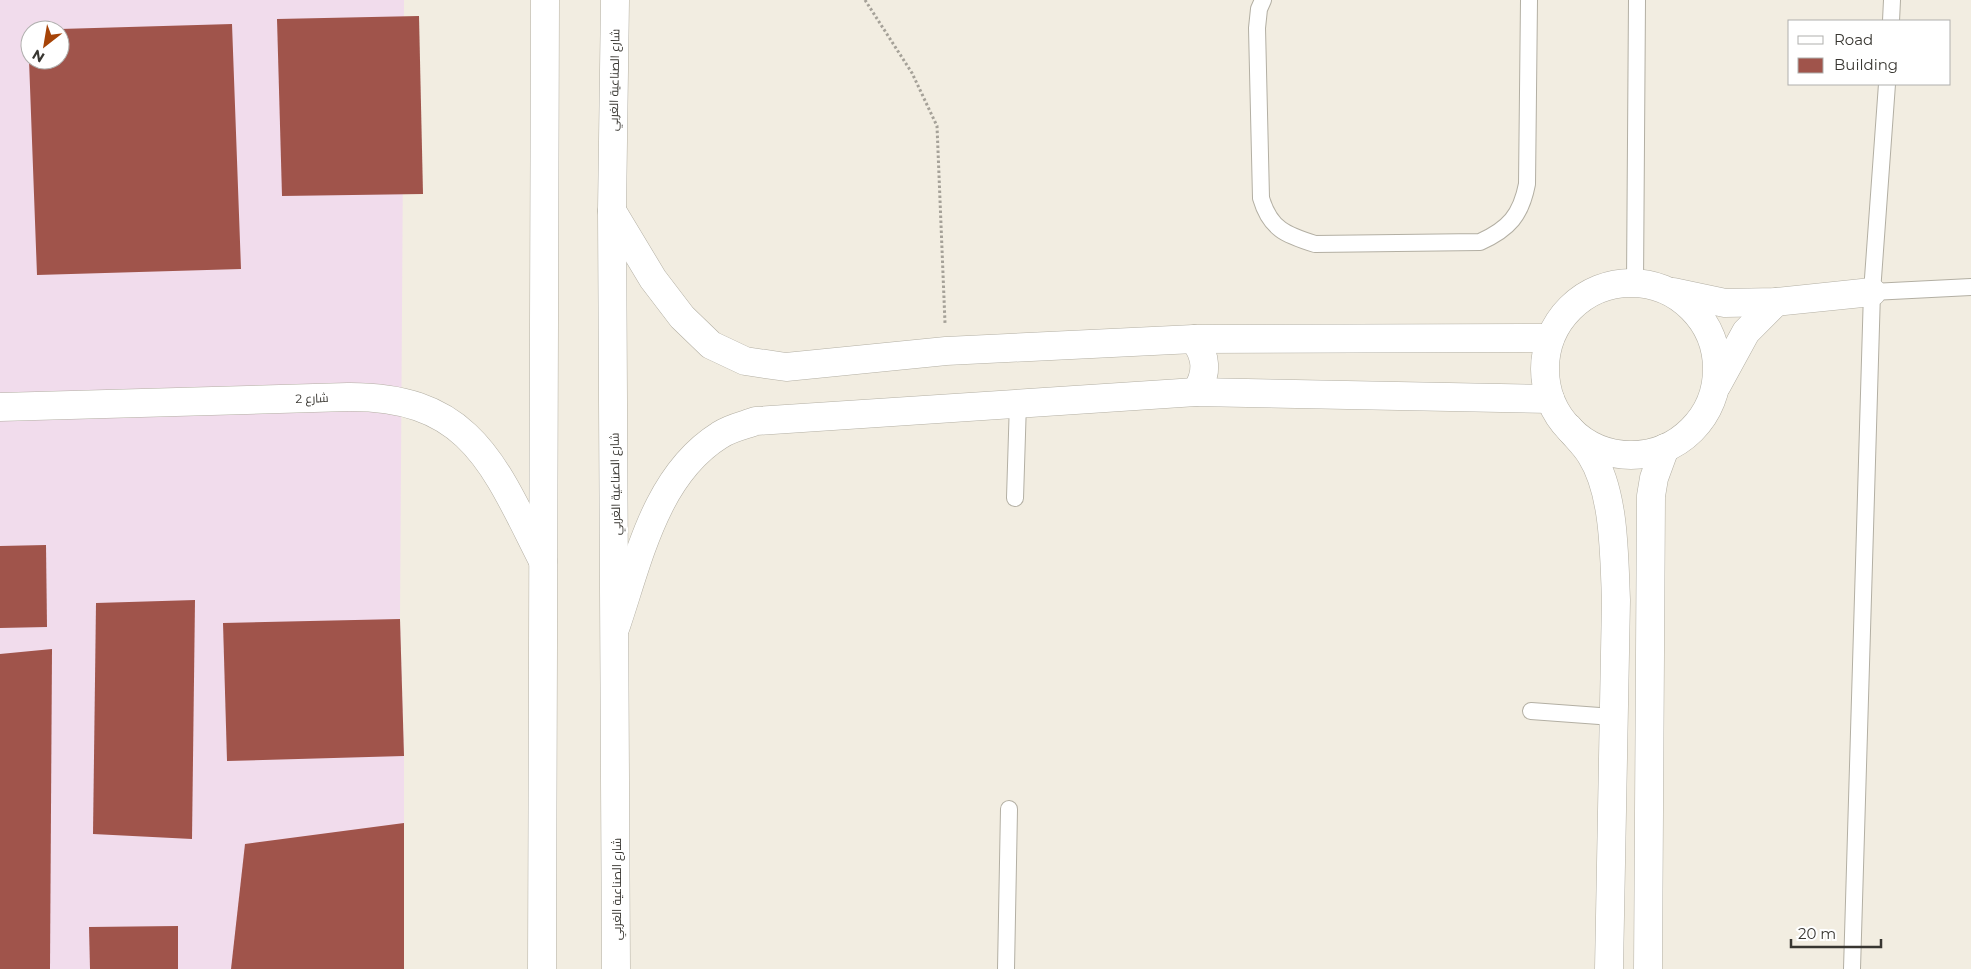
<svg xmlns="http://www.w3.org/2000/svg" width="1971" height="969" viewBox="0 0 1971 969" font-family="Montserrat,Cairo,sans-serif">
	<rect width="100%" height="100%" fill="#f2ede1"/>
	<path fill="#f1dcec" fill-rule="evenodd" d="M0 0H404L400 619 404 756V969H0ZM30 30H60V60H30Z"/>
	<g fill="#a0544b">
		<path d="M419 16 423 194 282 196 277 19Z"/>
		<path d="M232 24 241 269 37 275 29 60H60V29Z"/>
		<path d="M46 545 47 627 0 628V546Z"/>
		<path d="M195 600 192 839 93 834 96 603Z"/>
		<path d="M400 619 404 756 227 761 223 623Z"/>
		<path d="M52 649 50 969H0V654Z"/>
		<path d="M404 823V969H231L245 844Z"/>
		<path d="M178 926V969H90L89 927Z"/>
	</g>
	<g fill="none" stroke-linecap="round" stroke-linejoin="round">
		<defs>
			<g id="service">
				<path d="M1263 0 1259 9 1257 28 1261 198C1270 229 1286 235 1315 244L1480 242C1509 229 1521 215 1527 184L1529 0"/>
				<path d="M1891 21 1892 0"/>
				<path d="M1635 283 1637 0"/>
				<path d="M1872 292 1971 287"/>
				<path d="M1015 498 1018 402"/>
				<path d="M1531 711 1613 717"/>
				<path d="M1006 969 1009 809"/>
				<path d="M1852 969 1872 292 1887 84"/>
			</g>
			<g id="minor">
				<path d="M612 211 653 279 682 317 711 345 745 361 786 367 946 351 1194 339 1550 338"/>
				<circle cx="1631" cy="369" r="86"/>
				<path d="M1673 292 1725 303 1776 302 1872 292"/>
				<path d="M1194 339C1207 357 1208 373 1196 392"/>
				<path d="M1717 385 1746 332 1776 302"/>
				<path d="M0 407 348 397C471 396 494 465 543 561"/>
				<path d="M1569 428C1576 437 1585 445 1591 455 1615 493 1614 556 1616 600L1609 969"/>
				<path d="M616 626C639 558 656 475 720 435 730 428 745 425 756 421L1196 392 1550 399"/>
				<path d="M1648 969 1651 496 1654 478 1665 448"/>
			</g>
			<g id="primary">
				<path d="M615 0 612 211 616 969"/>
				<path d="M542 969 545 0"/>
			</g>
		</defs>
		<use href="#service" stroke="#b3afa3" stroke-width="18"/>
		<use href="#minor" stroke="#b3afa3" stroke-width="29"/>
		<use href="#primary" stroke="#b3afa3" stroke-width="29"/>
		<path stroke="#a5a198" stroke-width="3" stroke-dasharray="2.5 2.5" stroke-linecap="butt" d="M865 0 912 73 937 126 945 323"/>
		<use href="#service" stroke="#fff" stroke-width="16"/>
		<use href="#minor" stroke="#fff" stroke-width="28"/>
		<use href="#primary" stroke="#fff" stroke-width="28"/>
	</g>
	<g text-anchor="middle" dominant-baseline="central" stroke-width="5" stroke-linejoin="round" paint-order="stroke">
		<g font-size="12" fill="#383631" stroke="#fff">
			<text transform="translate(614 80) rotate(-89)">شارع الصناعية الغربي</text>
			<text transform="translate(312 398) rotate(-2)">شارع 2</text>
			<text transform="translate(615 484) rotate(-91)">شارع الصناعية الغربي</text>
			<text transform="translate(616 889) rotate(-90)">شارع الصناعية الغربي</text>
		</g>
	</g>
	<rect x="1788" y="20" width="162" height="65" fill="#ffffff" stroke="#afafad"/>
	<rect x="1798" y="36" width="25" height="8" fill="#ffffff" stroke="#afafad"/>
	<text x="1834" y="45" font-size="15" fill="#383631">Road</text>
	<rect x="1798" y="58" width="25" height="15" fill="#a0544b" stroke="#afafad"/>
	<text x="1834" y="70" font-size="15" fill="#383631">Building</text>
	<g transform="translate(45 45) rotate(211)"><circle r="24" fill="#ffffff" stroke="#afafad"/>
	<path d="M0-4L9 19L0 12L-9 19Z" fill="#a64307"/>
	<text y="-8" font-size="14" font-weight="bold" text-anchor="middle" fill="#383631">N</text>
	</g>
	<path d="M1791 939v8h90v-8" fill="none" stroke="#383631" stroke-width="2.5"/>
	<text x="1798" y="939" font-size="15" fill="#383631" stroke="#ffffff" stroke-width="4" paint-order="stroke">20 m</text>
</svg>
